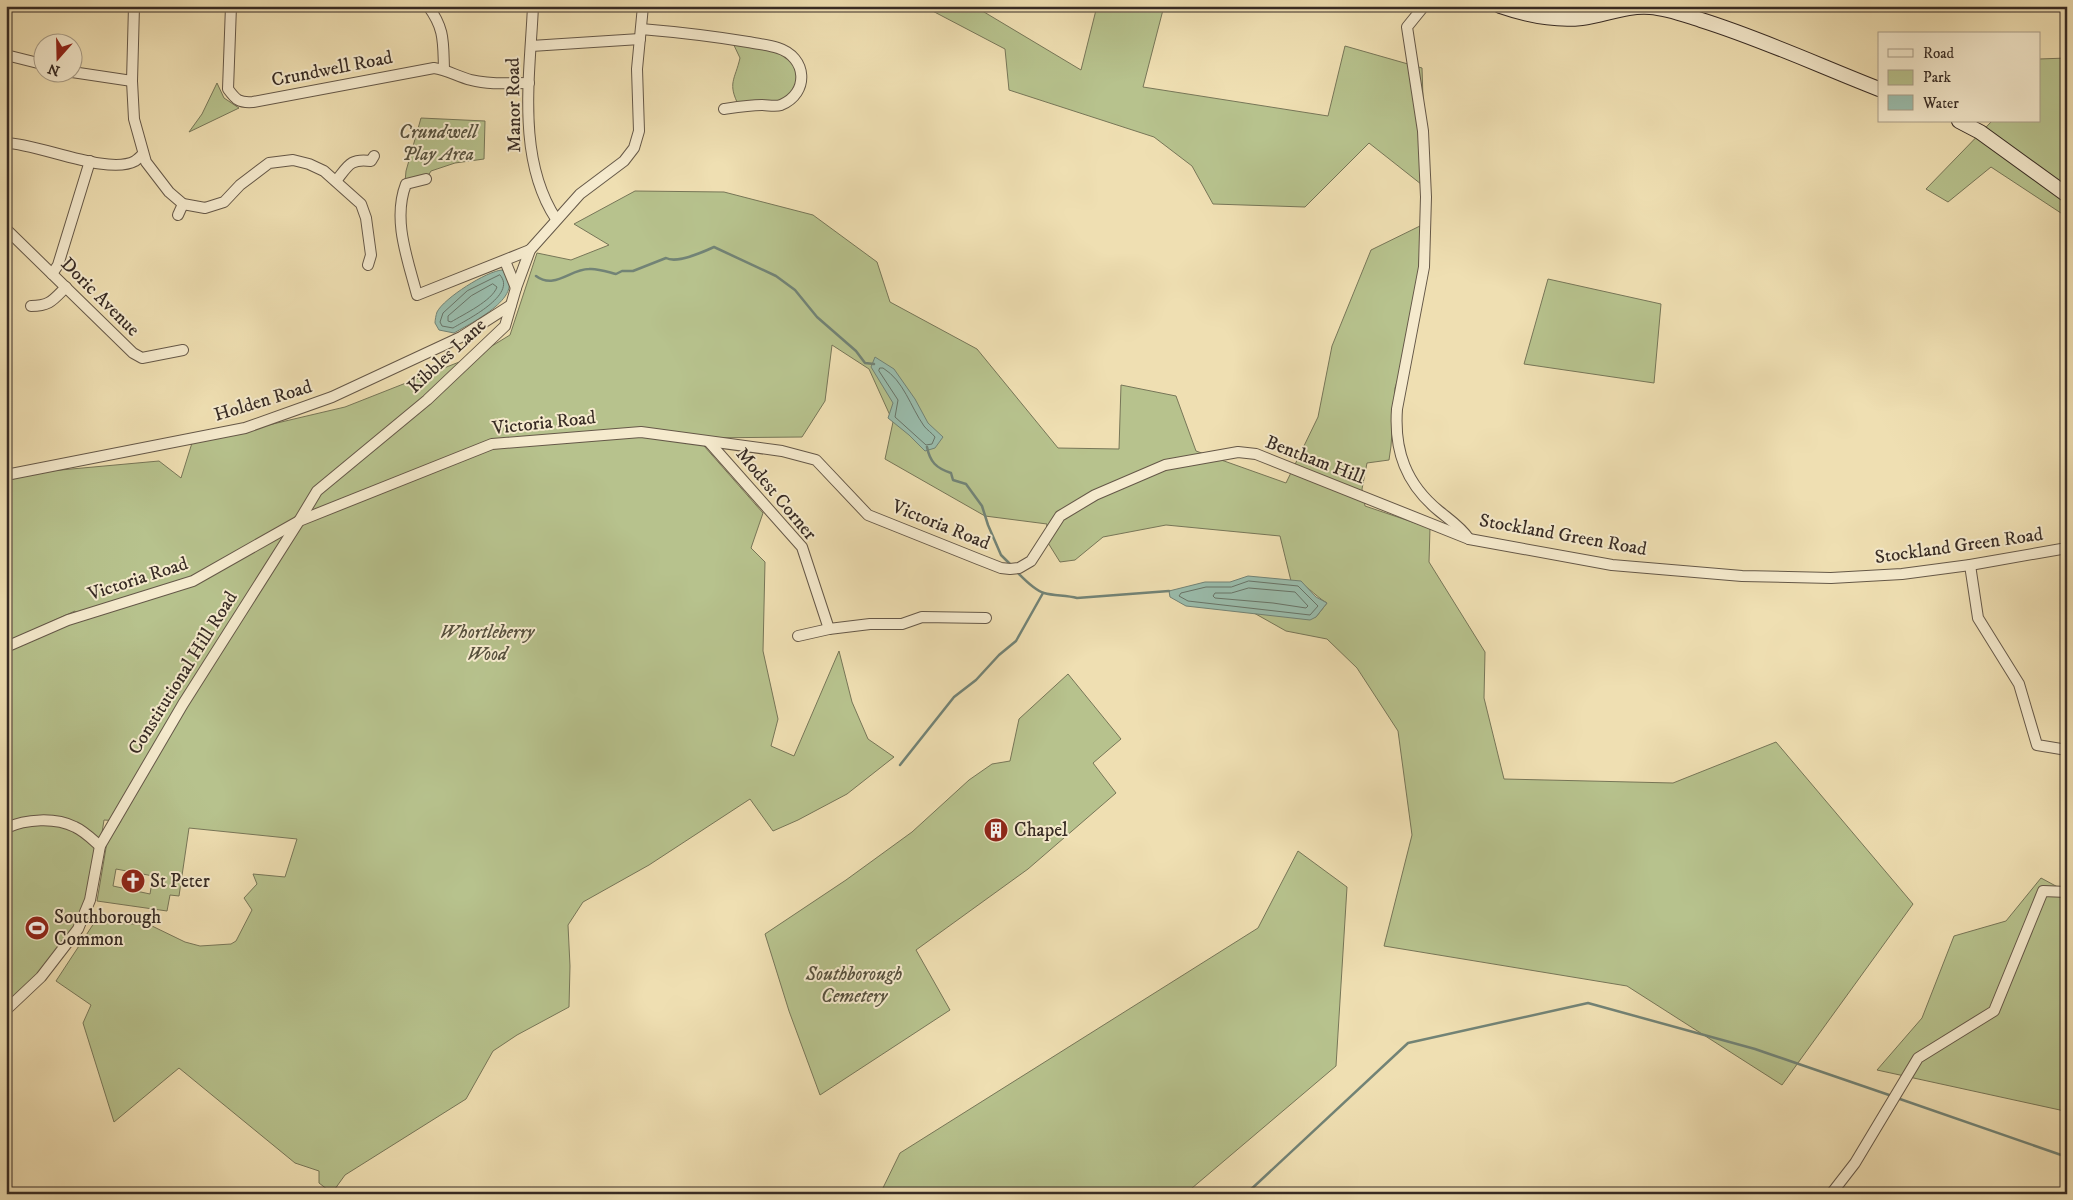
<svg xmlns="http://www.w3.org/2000/svg" width="2073" height="1200" viewBox="0 0 2073 1200" font-family="'IM FELL DW Pica',serif">
	<rect width="100%" height="100%" fill="#efdfb2"/>
	<filter id="stains"><feTurbulence type="fractalNoise" baseFrequency=".004" numOctaves="4"/><feColorMatrix values="0 0 0 0 .2 0 0 0 0 .09 0 0 0 0 .02 0 0 0 .5 -.17"/></filter>
	<radialGradient id="worn" r=".72"><stop offset=".6" stop-color="#630" stop-opacity="0"/><stop offset="1" stop-color="#630" stop-opacity=".3"/></radialGradient>
	<g fill="#b7c28d" stroke="#777658" fill-rule="evenodd">
		<path d="M923 6H974L1081 70 1097 6H1164L1143 87 1328 116 1345 46 1422 68 1426 188 1369 143 1305 207 1213 204 1192 166 1154 137 1009 90 1005 49Z"/>
		<path d="M1516 6H1620L1570 14Z"/>
		<path d="M731 39 792 57 803 79 790 101 739 106C727 83 735 80 740 58Z"/>
		<path d="M2067 58V217L1991 167 1948 202 1926 189 1992 121H2039V59Z"/>
		<path d="M217 83 224 98 239 108 189 132 202 114Z"/>
		<path d="M421 118 485 121 484 159 455 163 431 171 426 179 405 182 406 171Z"/>
		<path d="M635 191 724 192 813 215 877 262 890 302 977 349 1058 448 1119 449 1121 385 1176 396 1196 451 1286 483 1318 417 1332 346 1371 250 1422 225 1414 328 1395 388 1391 446 1389 460 1367 463 1362 489 1365 506 1430 528 1429 562 1485 652 1484 698 1504 779 1673 783 1776 742 1913 904 1782 1085 1627 986 1384 946 1412 835 1398 731 1357 668 1327 639 1286 631 1254 613 1316 617 1327 603C1313 595 1306 582 1291 581L1280 536 1166 525 1103 537 1075 560 1060 562 1045 538 1047 524 985 516 885 459 893 422 869 369 832 345 825 401 802 437 697 438 763 513 751 548 765 562 763 651 778 719 771 746 794 756 839 651 852 702 868 739 894 757 847 794 798 820 773 831 750 799 649 865 583 902 568 925 570 966 569 1007 517 1035 493 1051 466 1099 345 1175 332 1193 319 1183V1171L295 1163 179 1068 114 1122 83 1023 91 1005 56 981 96 920 152 926 185 942 200 946 231 944 236 941 252 910 244 898 257 884 253 874 285 877 297 839 189 828 179 896 170 895 167 911 97 901 107 842 121 821 104 820 100 846 75 827 47 820 6 828V712L10 695 6 694V647L79 619 75 611 6 642V475L159 461 181 478 192 443 345 407 477 355 510 335 537 253 571 260 609 245 574 224ZM116 869 153 876 150 894 113 886Z"/>
		<path d="M1548 279 1661 304 1654 383 1524 364Z"/>
		<path d="M1068 674 1121 739 1093 763 1116 793 1028 869 916 950 950 1010 820 1095 789 1011 765 934 846 880 912 832 969 780 992 764 1010 761 1019 719Z"/>
		<path d="M36 823 63 826 91 841 96 850 88 895 79 922 42 970 6 1004V832Z"/>
		<path d="M1298 851 1347 887 1336 1066 1185 1194H880L900 1153 1258 928Z"/>
		<path d="M2041 878 2067 892V1113L2060 1110 1877 1070 1922 1018 1954 936 2006 921Z"/>
	</g>
	<g fill="#9abdad" stroke="#728376">
		<path d="M502 270C530 295 471 323 454 333L439 330 435 323C435 320 436 315 437 312 444 298 487 271 502 270Z"/>
		<path d="M875 357 894 369 915 399 928 423 943 437 935 448 925 451 909 435 888 418 893 403 871 367Z"/>
		<path d="M1248 576 1301 581 1316 597 1327 603 1316 617 1310 620 1186 606 1170 597 1169 591 1205 582H1230Z"/>
	</g>
	<g fill="none" stroke-linecap="round" stroke-linejoin="round">
		<g stroke="#687468" stroke-width="1">
			<path d="M500 275C518 295 466 320 453 328L442 326 440 322 443 313 467 291Z"/>
			<path d="M493 284 497 287C492 301 464 314 451 322L448 321V316L471 296Z"/>
			<path d="M880 368H883C904 381 910 406 924 426 927 430 932 433 935 437L932 444 926 445 895 417 898 400 879 371Z"/>
			<path d="M1249 581 1298 586 1318 606 1310 615 1188 601 1179 596 1181 593 1206 587H1231Z"/>
			<path d="M1249 588 1295 592 1308 606 1306 608 1273 603 1215 598 1213 596 1215 593H1231Z"/>
		</g>
		<g stroke="#728376" stroke-width="2.5">
			<path d="M536 276C555 290 570 269 589 269 597 268 608 272 616 274L622 271H633L666 258C677 264 703 252 714 247L776 276 795 290 817 317 856 351 865 363 874 364"/>
			<path d="M927 447C930 462 936 468 951 473L953 480 966 484 982 506 988 525 1001 555 1012 566"/>
			<path d="M1017 572C1024 579 1034 590 1044 593 1054 596 1066 595 1077 598L1169 591"/>
			<path d="M900 765 954 697 976 680 999 655 1016 641 1043 593"/>
			<path d="M1897 1098 2067 1157"/>
			<path d="M1246 1194 1408 1043 1588 1003 1755 1049 1892 1096"/>
		</g>
		<defs>
			<g id="street">
				<path d="M134 6 132 81 134 119 146 162 169 192 183 204 205 208 224 202 240 185 269 163 293 160 309 164 324 171 361 204 366 218 371 255 368 265"/>
				<path d="M231 6 228 89C236 100 239 103 253 102L434 68C448 70 458 77 471 80 490 85 510 83 529 83"/>
				<path d="M428 6C445 29 443 42 444 69"/>
				<path d="M533 6C530 75 516 158 556 219"/>
				<path d="M1424 6 1407 27 1423 131 1426 197 1424 267 1397 409C1394 451 1406 484 1439 511 1450 520 1461 527 1469 539"/>
				<path d="M6 11 7 6"/>
				<path d="M641 29C677 32 712 36 748 42 758 44 769 45 778 48 807 57 810 93 781 105 775 107 768 105 762 105 749 105 737 107 724 109"/>
				<path d="M531 46 640 39"/>
				<path d="M6 55 42 64"/>
				<path d="M72 72 132 81"/>
				<path d="M6 143C37 143 108 176 135 161 138 159 141 156 143 154"/>
				<path d="M426 179 406 184C392 220 408 260 417 295L530 250"/>
				<path d="M336 181C348 166 350 158 371 161L374 156"/>
				<path d="M178 215 183 204"/>
				<path d="M6 229 133 353 142 358 183 350"/>
				<path d="M505 261 516 288"/>
				<path d="M52 274 58 265 90 161"/>
				<path d="M31 306C50 306 53 300 66 287"/>
				<path d="M709 442 802 547 829 629"/>
				<path d="M6 475 245 428 332 397 461 337 511 305"/>
				<path d="M1970 565 1978 618 2019 684 2037 745 2067 750"/>
				<path d="M798 636 829 629 870 624H902L922 617 986 618"/>
				<path d="M6 647 68 620 193 581 299 521 492 444 641 432 782 451 816 460 868 515 978 559 1001 568 1010 569 1019 568 1031 561 1060 516 1095 495 1165 465 1238 452 1256 454 1469 539 1612 565 1742 576 1831 578 1902 574 1970 565 2067 548"/>
				<path d="M6 828C26 819 55 817 75 827 84 831 93 840 100 846"/>
				<path d="M6 1010 41 977 78 929 90 900 100 846 183 704 299 521 317 491 427 400 505 326 516 288 530 250 580 194 624 161 634 148 639 131 637 69 643 6"/>
				<path d="M1831 1194 1855 1163 1918 1058 1994 1011 2043 891 2067 892"/>
			</g>
			<g id="secondary">
				<path d="M1500 6C1526 15 1555 21 1582 18 1605 15 1627 5 1650 7 1667 8 1685 15 1701 20 1762 39 1820 66 1879 89"/>
				<path d="M1959 121 1980 132 2067 195"/>
			</g>
		</defs>
		<use href="#street" stroke="#655848" stroke-width="12"/>
		<use href="#secondary" stroke="#372b24" stroke-width="16"/>
		<use href="#street" stroke="#f5eacd" stroke-width="10"/>
		<use href="#secondary" stroke="#f5eacd" stroke-width="14"/>
	</g>
	<defs>
		<symbol id="building-disc" viewBox="-11 -11 22 22"><circle r="9.5" fill="#8f2418" stroke="#f5eacd"/><path d="M-4-6H4V6H1V3H-1V6H-4ZM-2.5-4.3h1.7v1.8h-1.7ZM.8-4.3h1.7v1.8H.8ZM-2.5-1h1.7V.8h-1.7ZM.8-1h1.7V.8H.8Z" fill="#fff"/></symbol>
		<symbol id="church-disc" viewBox="-11 -11 22 22"><circle r="9.5" fill="#8f2418" stroke="#f5eacd"/><path d="M-1.2-6h2.4v3.5h3.3v2.4h-3.3V6h-2.4V-.1h-3.3v-2.4h3.3Z" fill="#fff"/></symbol>
		<symbol id="stadium-disc" viewBox="-11 -11 22 22"><circle r="9.5" fill="#8f2418" stroke="#f5eacd"/><path d="M0-5a6.5 5 0 1 0 0 10a6.5 5 0 1 0 0-10ZM-3.5-1.8h7v3.6h-7Z" fill="#fff"/></symbol>
	</defs>
	<g fill-rule="evenodd">
		<use href="#building-disc" x="982" y="816" width="28" height="28"/>
		<use href="#church-disc" x="119" y="867" width="28" height="28"/>
		<use href="#stadium-disc" x="23" y="914" width="28" height="28"/>
	</g>
	<g text-anchor="middle" dominant-baseline="central" stroke-width="4" stroke-linejoin="round" paint-order="stroke">
		<g font-size="19" fill="#372b24" stroke="#f5eacd">
			<text transform="translate(332 69) rotate(-11)">Crundwell Road</text>
			<text transform="translate(514 105) rotate(-91)">Manor Road</text>
			<text transform="translate(100 297) rotate(45)">Doric Avenue</text>
			<text transform="translate(447 356) rotate(-43)">Kibbles Lane</text>
			<text transform="translate(263 401) rotate(-17)">Holden Road</text>
			<text transform="translate(544 423) rotate(-6)">Victoria Road</text>
			<text transform="translate(1315 460) rotate(21)">Bentham Hill</text>
			<text transform="translate(776 494) rotate(50)">Modest Corner</text>
			<text transform="translate(941 525) rotate(22)">Victoria Road</text>
			<text transform="translate(1563 535) rotate(10)">Stockland Green Road</text>
			<text transform="translate(1959 546) rotate(-8)">Stockland Green Road</text>
			<text transform="translate(138 579) rotate(-18)">Victoria Road</text>
			<text transform="translate(183 673) rotate(-58)">Constitutional Hill Road</text>
		</g>
		<g font-size="19" font-style="italic" fill="#57513e" stroke="#f5eacd">
			<text x="438" y="132">Crundwell<tspan x="438" dy="22">Play Area</tspan></text>
			<text x="487" y="632">Whortleberry<tspan x="487" dy="22">Wood</tspan></text>
			<text x="854" y="974">Southborough<tspan x="854" dy="22">Cemetery</tspan></text>
		</g>
		<g font-size="19" fill="#372b24" stroke="#f5eacd" text-anchor="start">
			<text x="1014" y="830">Chapel</text>
			<text x="150" y="881">St Peter</text>
			<text x="54" y="917">Southborough<tspan x="54" dy="22">Common</tspan></text>
		</g>
	</g>
	<rect width="2073" height="1200" fill="none" stroke="#efdfb2" stroke-width="25"/>
	<rect x="8" y="8" width="2058" height="1185" fill="none" stroke="#372b24" stroke-width="2.5"/>
	<rect x="12" y="12" width="2048" height="1175" fill="none" stroke="#372b24"/>
	<rect x="1878" y="32" width="162" height="90" fill="#f5eacd" stroke="#a99e89"/>
	<rect x="1888" y="49" width="25" height="8" fill="#f5eacd" stroke="#a99e89"/>
	<text x="1923" y="58" font-size="15" fill="#372b24">Road</text>
	<rect x="1888" y="70" width="25" height="15" fill="#b7c28d" stroke="#a99e89"/>
	<text x="1923" y="82" font-size="15" fill="#372b24">Park</text>
	<rect x="1888" y="95" width="25" height="15" fill="#9abdad" stroke="#a99e89"/>
	<text x="1923" y="108" font-size="15" fill="#372b24">Water</text>
	<g transform="translate(58 58) rotate(200)"><circle r="24" fill="#f5eacd" stroke="#a99e89"/>
	<path d="M0-4L9 19L0 12L-9 19Z" fill="#8f2418"/>
	<text y="-8" font-size="14" font-weight="bold" text-anchor="middle" fill="#372b24">N</text>
	</g>
	<rect width="100%" height="100%" filter="url(#stains)"/>
	<rect width="100%" height="100%" fill="url(#worn)"/>
</svg>
